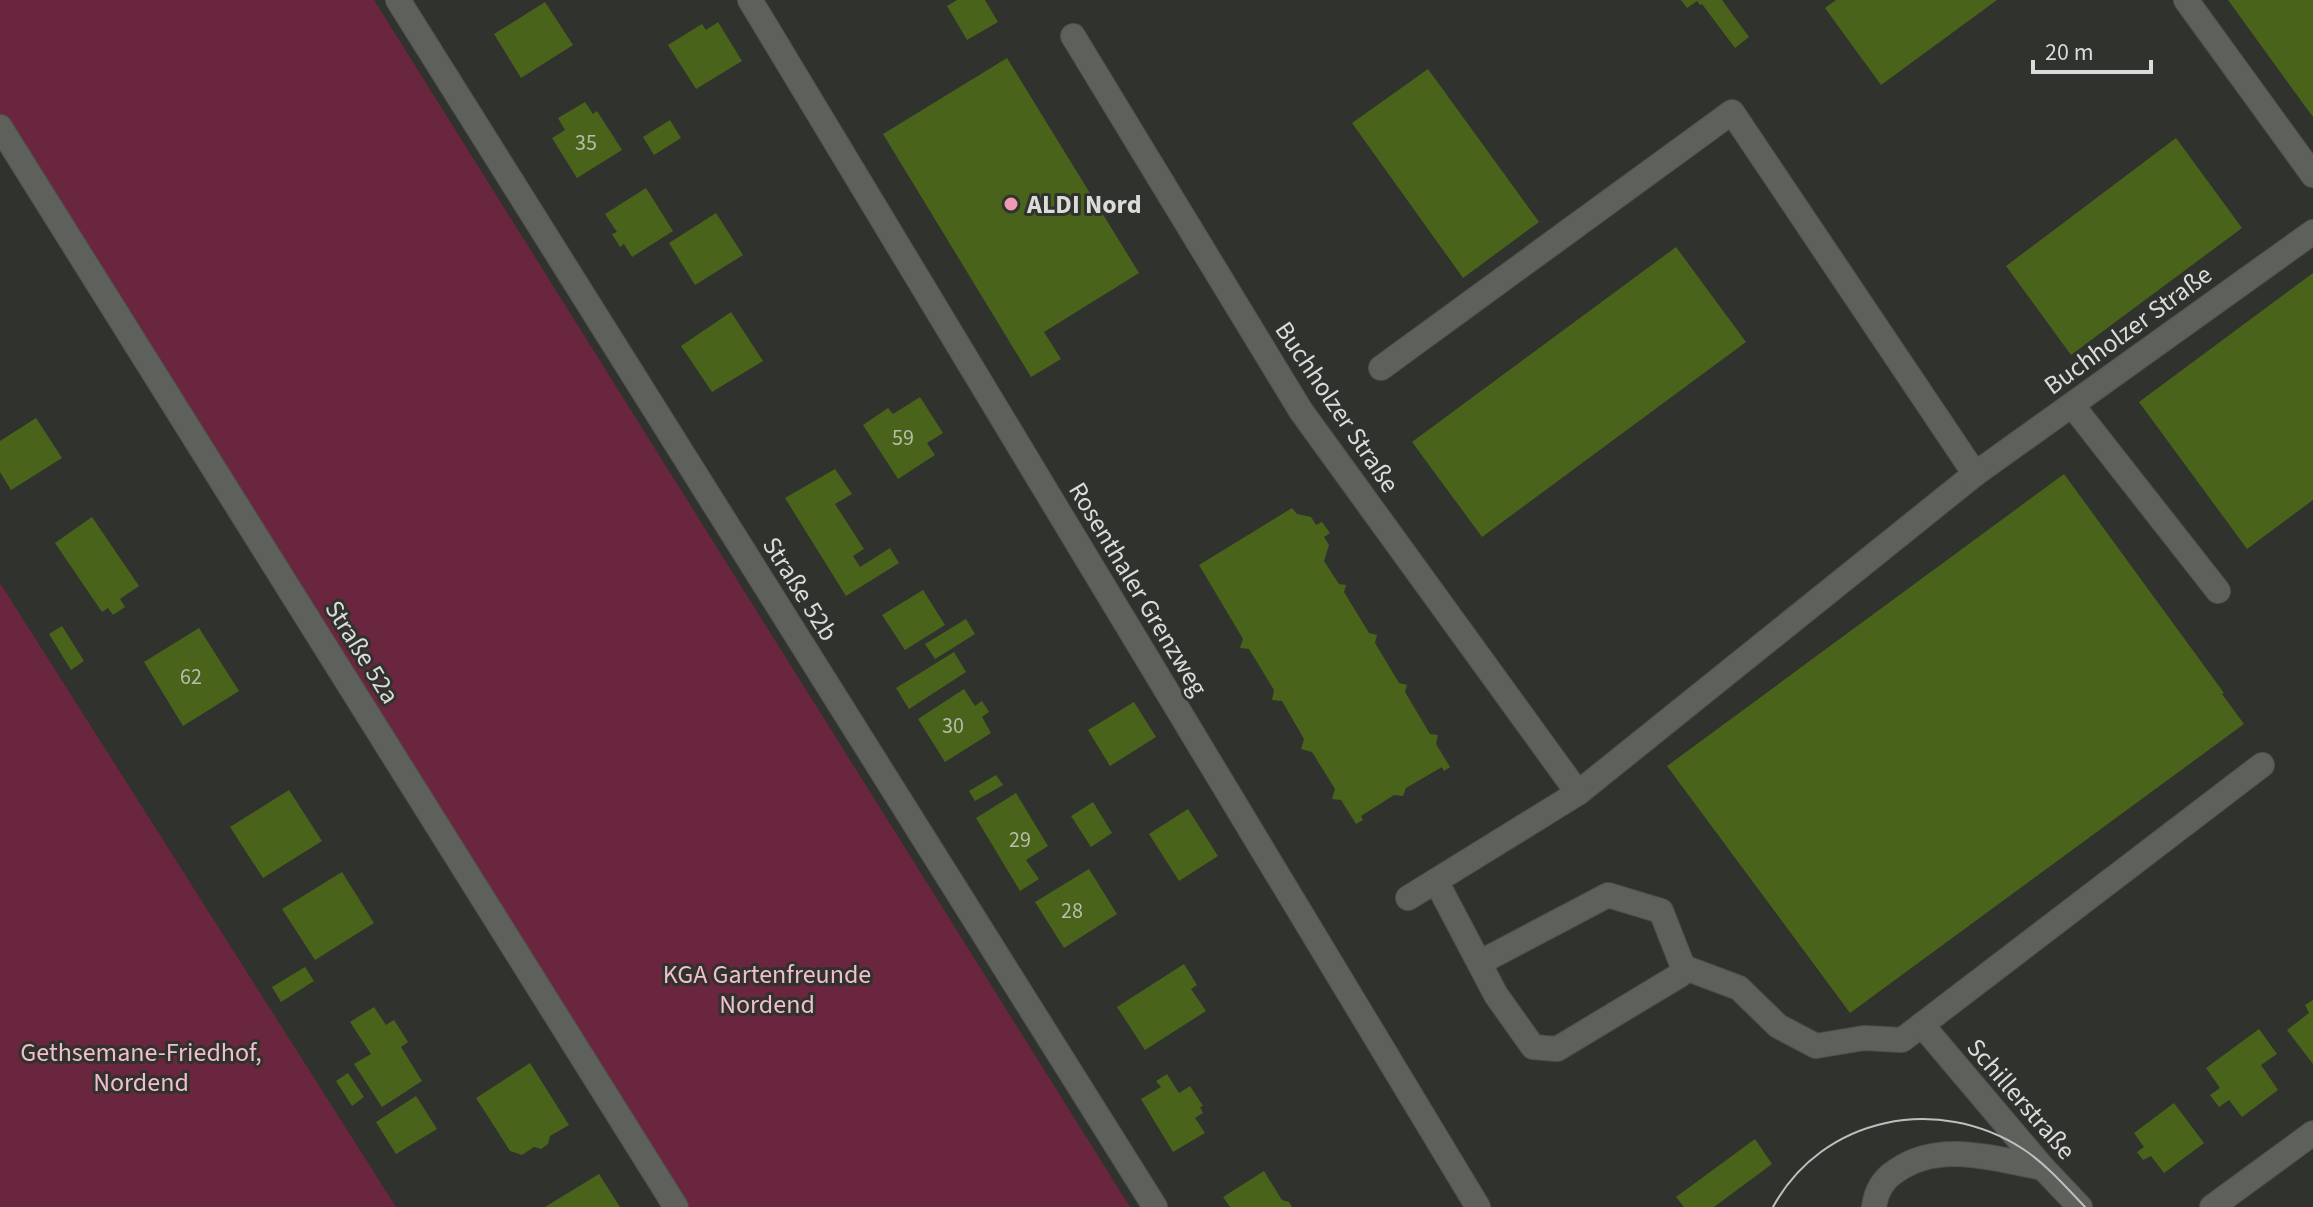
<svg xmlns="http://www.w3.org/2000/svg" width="2313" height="1207" viewBox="0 0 2313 1207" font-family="'Source Sans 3',sans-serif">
	<rect width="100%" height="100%" fill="#30322e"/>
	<g fill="#6a263e">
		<path d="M0 0H374L1130 1207H676L0 127Z"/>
		<path d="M0 583 396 1207H0Z"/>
	</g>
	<g fill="#49631b">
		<path d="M957 0H985L998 22 967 40 947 6Z"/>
		<path d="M1681 0H1722L1749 37 1735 48 1702 4 1700 5 1697 1 1687 8Z"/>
		<path d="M1836 0H1997L1881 85 1825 8Z"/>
		<path d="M2228 0H2313V117L2302 102Z"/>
		<path d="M545 2 573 45 521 78 494 34Z"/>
		<path d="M718 22 742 61 696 89 668 45 702 24 706 30Z"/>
		<path d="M1007 58 1139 273 1044 332 1061 359 1031 377 883 134Z"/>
		<path d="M1428 69 1539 222 1463 278 1352 123Z"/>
		<path d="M585 102 593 114 597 111 622 150 577 178 552 138 565 130 558 118Z"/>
		<path d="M670 120 681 138 654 155 643 137Z"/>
		<path d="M2176 138 2242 228 2071 355 2006 266Z"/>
		<path d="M646 188 673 231 632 257 624 244 620 247 612 234 617 232 605 214Z"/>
		<path d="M716 213 743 255 695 285 669 243Z"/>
		<path d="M1676 247 1746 342 1482 537 1412 442Z"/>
		<path d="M2313 273V500L2247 549 2139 402Z"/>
		<path d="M731 312 763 361 712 392 681 346Z"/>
		<path d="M920 397 943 433 927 443 935 455 898 479 863 425 888 408 893 414Z"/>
		<path d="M36 418 62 458 11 490 0 472V441Z"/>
		<path d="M835 469 852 494 835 504 864 549 853 556 860 567 890 548 899 563 846 596 785 498Z"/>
		<path d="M2064 474 2224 693 2222 694 2244 724 1850 1013 1667 766Z"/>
		<path d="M1292 508 1297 514 1311 517 1316 525 1322 522 1330 533 1324 537 1329 545 1324 561 1339 584 1346 585 1344 592 1369 633 1377 635 1375 643 1399 683 1407 685 1405 692 1430 734 1438 735 1436 744 1450 767 1444 771 1442 767 1406 788 1403 796 1394 795 1361 816 1363 820 1356 824 1341 800 1332 799 1335 789 1312 752 1301 749 1304 739 1282 701 1272 700 1274 690 1249 649 1240 648 1243 639 1199 565Z"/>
		<path d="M92 517 139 586 120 599 125 607 113 615 108 608 102 612 55 543Z"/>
		<path d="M923 590 945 625 905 650 882 615Z"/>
		<path d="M966 619 975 634 935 659 925 644Z"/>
		<path d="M62 626 84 661 71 670 49 634Z"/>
		<path d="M199 628 239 691 183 726 144 662Z"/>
		<path d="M954 652 966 672 909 709 896 688Z"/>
		<path d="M964 689 975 706 982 701 989 712 982 717 991 733 945 762 918 719Z"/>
		<path d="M1134 702 1156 737 1110 766 1088 730Z"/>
		<path d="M996 775 1003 785 975 801 969 791Z"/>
		<path d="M289 790 322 841 263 878 230 827Z"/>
		<path d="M1016 793 1048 846 1026 860 1039 879 1020 891 976 818Z"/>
		<path d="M1093 802 1112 833 1091 847 1071 816Z"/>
		<path d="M1188 809 1218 856 1179 881 1149 834Z"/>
		<path d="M1089 869 1117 914 1064 948 1035 902Z"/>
		<path d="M342 872 374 923 315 960 282 909Z"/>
		<path d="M1184 964 1197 985 1191 989 1206 1011 1145 1050 1117 1007Z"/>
		<path d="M305 967 314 981 281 1002 272 987Z"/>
		<path d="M2313 1000V1064L2287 1030 2309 1013 2305 1005Z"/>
		<path d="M374 1007 386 1025 394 1020 408 1042 401 1047 422 1081 382 1107 354 1064 371 1054 350 1022Z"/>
		<path d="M2259 1029 2277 1054 2261 1065 2278 1090 2242 1117 2229 1100 2219 1107 2210 1095 2220 1088 2206 1068Z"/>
		<path d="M530 1063 569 1125 550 1136 548 1144 541 1149 534 1147 522 1155 510 1151 476 1098Z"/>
		<path d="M348 1073 364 1097 352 1106 336 1081Z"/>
		<path d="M1167 1074 1179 1093 1190 1086 1203 1106 1200 1107 1203 1113 1195 1118 1205 1133 1173 1152 1141 1099 1161 1087 1156 1081Z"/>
		<path d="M416 1096 437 1129 396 1154 376 1122Z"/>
		<path d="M2174 1103 2204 1143 2164 1173 2151 1156 2143 1160 2137 1152 2144 1147 2134 1133Z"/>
		<path d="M1755 1139 1772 1164 1714 1207H1684L1676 1197Z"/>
		<path d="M1264 1171 1282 1200 1289 1202 1292 1207H1230L1223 1197Z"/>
		<path d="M599 1174 620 1207H545Z"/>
	</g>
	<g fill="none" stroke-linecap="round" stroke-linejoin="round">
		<defs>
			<g id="minor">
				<path d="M398 0 1155 1207"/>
				<path d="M750 0 1478 1207"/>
				<path d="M2186 0 2313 175"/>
				<path d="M1073 36 1301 411 1578 793 1975 474 2313 232"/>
				<path d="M0 127 676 1207"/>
				<path d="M1381 368 1732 112 1975 474"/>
				<path d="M2072 405 2218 591"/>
				<path d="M1436 881 1496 995 1533 1047 1557 1049 1680 975 1683 967 1661 911 1608 895 1479 963"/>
				<path d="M1408 898 1578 793"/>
				<path d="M1683 967 1739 988 1778 1026 1816 1046 1864 1038 1902 1040 2262 765"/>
				<path d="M1922 1025 2043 1168 2080 1207"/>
				<path d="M1874 1207C1876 1192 1883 1179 1896 1171 1939 1140 1995 1159 2043 1168"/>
				<path d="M2212 1207 2313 1133"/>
			</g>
		</defs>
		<use href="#minor" stroke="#4f504d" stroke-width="26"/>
		<use href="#minor" stroke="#5e605c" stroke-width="24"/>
		<path stroke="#bfc0bd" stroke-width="2" d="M1773 1207C1823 1116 1938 1094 2023 1149 2046 1164 2066 1187 2085 1207"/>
	</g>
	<circle fill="#f19ab4" stroke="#30322e" stroke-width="3" cx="1011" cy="204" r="8"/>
	<g text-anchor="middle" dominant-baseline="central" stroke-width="6" stroke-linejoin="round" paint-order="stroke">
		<g font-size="22" fill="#b6beaa">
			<text x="586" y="143">35</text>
			<text x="903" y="438">59</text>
			<text x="191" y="677">62</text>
			<text x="953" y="726">30</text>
			<text x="1020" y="840">29</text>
			<text x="1072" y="911">28</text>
		</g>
		<g font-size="26" font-weight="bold" fill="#dbdcd9" stroke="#30322e" text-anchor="start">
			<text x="1027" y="204">ALDI Nord</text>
		</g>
		<g font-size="26" fill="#dbdcd9" stroke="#30322e">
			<text transform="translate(2128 330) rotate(-36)">Buchholzer Straße</text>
			<text transform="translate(1337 407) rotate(56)">Buchholzer Straße</text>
			<text transform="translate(800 589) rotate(58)">Straße 52b</text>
			<text transform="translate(1138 589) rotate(59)">Rosenthaler Grenzweg</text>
			<text transform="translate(362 652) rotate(58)">Straße 52a</text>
			<text transform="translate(2021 1099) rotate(49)">Schillerstraße</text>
		</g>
		<g font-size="26" fill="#f2bdcc" stroke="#30322e">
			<text x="767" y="974">KGA Gartenfreunde<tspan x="767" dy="30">Nordend</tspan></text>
			<text x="141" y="1052">Gethsemane-Friedhof,<tspan x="141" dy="30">Nordend</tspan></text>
		</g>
	</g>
	<path d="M2033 60v12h118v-12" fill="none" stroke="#dbdcd9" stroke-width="4"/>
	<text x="2045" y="60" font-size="24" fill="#dbdcd9" stroke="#30322e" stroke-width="6" paint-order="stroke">20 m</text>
</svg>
